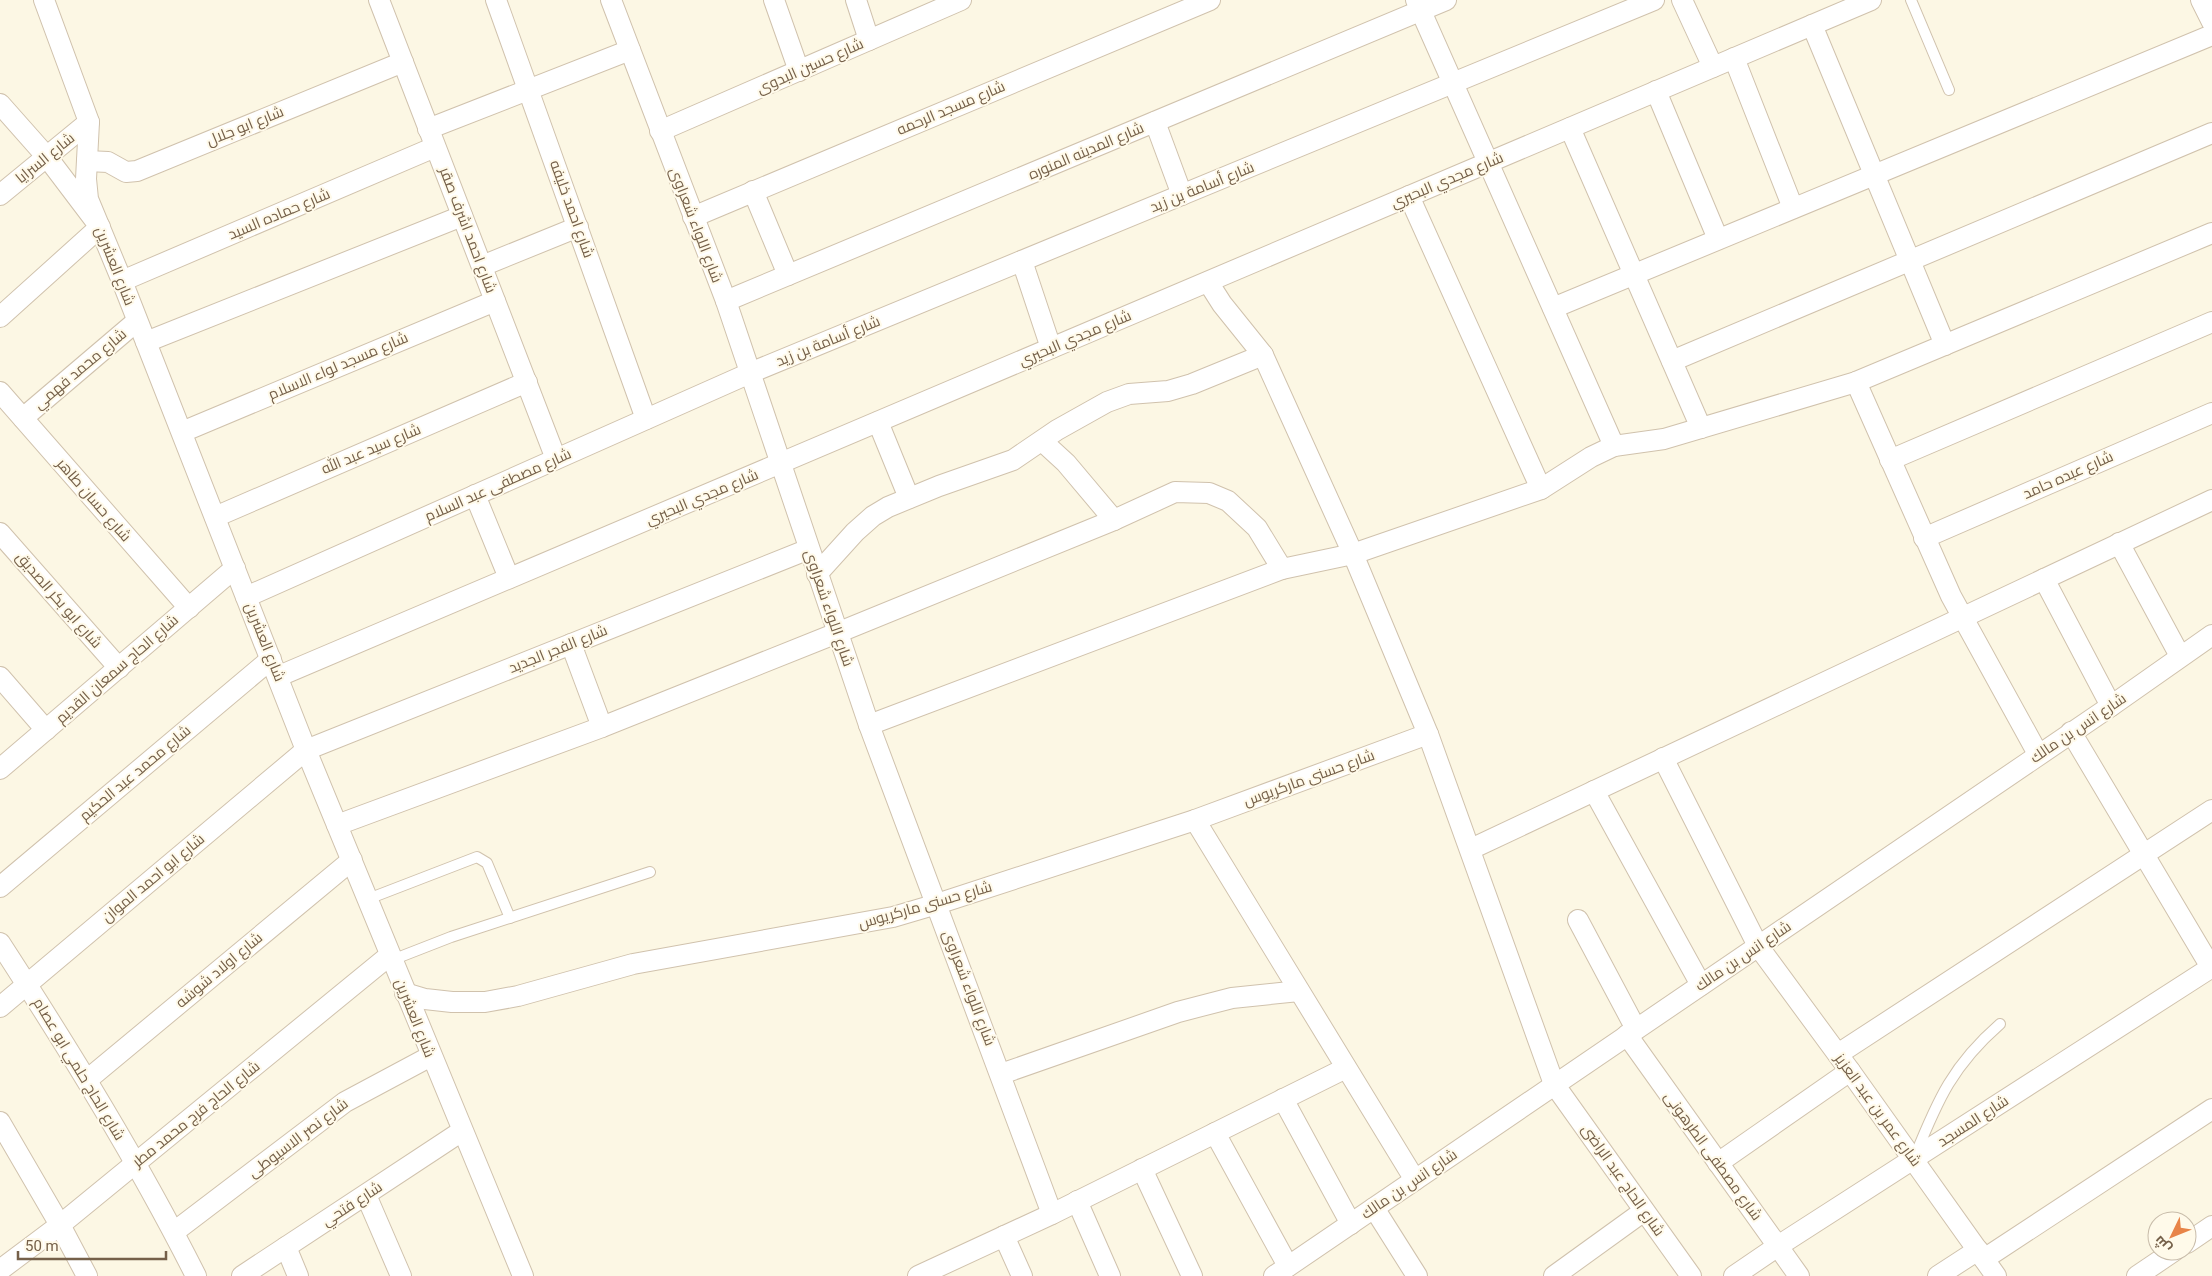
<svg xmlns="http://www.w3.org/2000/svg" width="2212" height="1276" viewBox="0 0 2212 1276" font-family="Roboto,Cairo,sans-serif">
	<rect width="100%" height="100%" fill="#fcf7e4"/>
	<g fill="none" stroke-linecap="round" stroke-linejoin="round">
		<defs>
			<g id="service">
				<path d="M1911 0 1949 90"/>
				<path d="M368 899 477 857 487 863 510 918"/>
				<path d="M392 960 451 937 650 872"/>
				<path d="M1915 1156C1938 1099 1953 1065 2000 1024"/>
			</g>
			<g id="minor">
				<path d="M44 0 89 122 86 179 88 199 122 281 306 750 523 1276"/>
				<path d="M379 0 556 459"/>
				<path d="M496 0 646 419"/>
				<path d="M611 0 726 301 869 725 1052 1214"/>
				<path d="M774 0 799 71"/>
				<path d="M856 0 869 40"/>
				<path d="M1416 0 1614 446"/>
				<path d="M1682 0 1713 67"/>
				<path d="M2201 0 2212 22"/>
				<path d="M1812 25 1945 345"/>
				<path d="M1734 58 1793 208"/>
				<path d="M1656 91 1718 239"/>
				<path d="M0 104 47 157 100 227 0 317"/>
				<path d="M1155 122 1182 195"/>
				<path d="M1570 128 1701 428"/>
				<path d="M428 129 630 50"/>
				<path d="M660 131 961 0"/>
				<path d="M87 161 108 162 126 172 137 171 403 62"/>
				<path d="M753 191 788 275"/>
				<path d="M0 195 89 122"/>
				<path d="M1409 196 1541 489"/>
				<path d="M693 217 1210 0"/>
				<path d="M1022 261 1051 348"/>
				<path d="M482 266 578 227"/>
				<path d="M122 281 435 147"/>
				<path d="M1208 282 1222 304 1263 355 1353 554 1428 734 1554 1084 1691 1276"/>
				<path d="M726 301 1446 0"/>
				<path d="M1553 308 2212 35"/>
				<path d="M146 342 462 216"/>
				<path d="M1672 361 2212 133"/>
				<path d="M1856 382 1951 596 2038 754"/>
				<path d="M0 392 189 608"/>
				<path d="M23 418 137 321"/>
				<path d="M878 422 909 498"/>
				<path d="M182 432 495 301"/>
				<path d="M1042 441 1066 463 1114 520"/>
				<path d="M1890 460 2212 322"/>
				<path d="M475 495 509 578"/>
				<path d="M215 517 527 382"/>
				<path d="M0 533 119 668"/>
				<path d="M1924 538 2212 413"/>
				<path d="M2119 543 2180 656"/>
				<path d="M817 574 855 532 873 516 888 507 939 486 1013 460 1057 430 1107 402 1129 394 1168 391 1192 384 1263 355"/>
				<path d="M2044 579 2111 706"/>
				<path d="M246 597 750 373 1654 0"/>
				<path d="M571 644 602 727"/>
				<path d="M279 676 1871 0"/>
				<path d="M0 677 46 730"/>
				<path d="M869 725 1282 569 1353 554 1541 489 1591 457 1614 446 1664 439 1856 382 2212 233"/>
				<path d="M2071 732 2212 969"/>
				<path d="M1663 758 1758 946 1850 1071 1996 1276"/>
				<path d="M0 769 235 568"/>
				<path d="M1594 791 1701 985"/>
				<path d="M1195 820 1415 1180"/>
				<path d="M337 825 602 727 837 633 1114 520 1175 492 1209 493 1228 501 1257 528 1282 569"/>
				<path d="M1471 849 2212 500"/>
				<path d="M0 887 271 659"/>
				<path d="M1578 920 1636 1029"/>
				<path d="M0 943C70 1051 138 1161 196 1276"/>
				<path d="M405 993 425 999 452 1002H485L518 996 633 964 893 917 937 904 1195 820 1428 734"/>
				<path d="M0 1007 306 750 809 549"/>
				<path d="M1627 1035 1799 1276"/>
				<path d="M1838 1054 2212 810"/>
				<path d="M1001 1074 1178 1012 1232 998 1299 991"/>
				<path d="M87 1080 352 860"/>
				<path d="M1283 1099 1351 1224"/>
				<path d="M0 1122 60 1225 87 1276"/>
				<path d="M1215 1133 1288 1266"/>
				<path d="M1718 1163 1850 1071"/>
				<path d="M1142 1169 1192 1276"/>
				<path d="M366 1195 401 1276"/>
				<path d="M1077 1201 1110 1276"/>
				<path d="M1374 1208 1417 1276"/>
				<path d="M174 1232 345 1102 431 1056"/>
				<path d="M1004 1236 1022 1276"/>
				<path d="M2187 1243 2212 1226"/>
				<path d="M286 1247 298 1276"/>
				<path d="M1984 1259 2212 1109"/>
				<path d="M0 1270 60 1225 390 955"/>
				<path d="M242 1276 462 1131"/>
				<path d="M918 1276 1052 1214 1346 1068"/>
				<path d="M1274 1276 2111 706 2212 635"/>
				<path d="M1554 1276 1644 1211"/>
				<path d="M1734 1276 1778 1246 2212 967"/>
				<path d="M1938 1276 1978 1250"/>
				<path d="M2137 1276 2174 1251"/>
			</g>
		</defs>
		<use href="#service" stroke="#d0c2ad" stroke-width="12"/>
		<use href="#minor" stroke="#d0c2ad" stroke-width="22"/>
		<use href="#service" stroke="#fff" stroke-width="10"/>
		<use href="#minor" stroke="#fff" stroke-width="20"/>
	</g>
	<g text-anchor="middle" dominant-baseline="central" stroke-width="4" stroke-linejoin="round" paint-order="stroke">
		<g font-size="15" fill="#756049" stroke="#fffaea">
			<text transform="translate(810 66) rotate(-24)">شارع حسين البدوى</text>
			<text transform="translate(951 108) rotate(-23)">شارع مسجد الرحمه</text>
			<text transform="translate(245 126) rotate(-22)">شارع ابو جلال</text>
			<text transform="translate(1086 151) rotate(-23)">شارع المدينه المنوره</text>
			<text transform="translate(45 158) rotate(-39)">شارع السرايا</text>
			<text transform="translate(1447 180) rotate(-23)">شارع مجدي البحيري</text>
			<text transform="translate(1202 187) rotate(-22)">شارع أسامة بن زيد</text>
			<text transform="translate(572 209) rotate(70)">شارع احمد خليفه</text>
			<text transform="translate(279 214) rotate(-23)">شارع حماده السيد</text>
			<text transform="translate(696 225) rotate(69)">شارع اللواء شعراوى</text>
			<text transform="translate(468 230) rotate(69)">شارع احمد اشرف صقر</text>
			<text transform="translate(115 266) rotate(68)">شارع العشرين</text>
			<text transform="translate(1075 338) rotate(-23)">شارع مجدي البحيري</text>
			<text transform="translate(828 341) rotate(-22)">شارع أسامة بن زيد</text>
			<text transform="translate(338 366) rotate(-23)">شارع مسجد لواء الاسلام</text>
			<text transform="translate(80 369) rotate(-40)">شارع محمد فهمي</text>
			<text transform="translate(371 449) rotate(-23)">شارع سيد عبد الله</text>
			<text transform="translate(2068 475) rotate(-24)">شارع عبده حامد</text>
			<text transform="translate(498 485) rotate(-24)">شارع مصطفى عبد السلام</text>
			<text transform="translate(702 497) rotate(-23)">شارع مجدي البحيري</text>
			<text transform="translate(94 500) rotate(49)">شارع حسان طاهر</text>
			<text transform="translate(59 600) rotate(49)">شارع ابو بكر الصديق</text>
			<text transform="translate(829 608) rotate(71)">شارع اللواء شعراوى</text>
			<text transform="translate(265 642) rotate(68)">شارع العشرين</text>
			<text transform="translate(558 649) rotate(-22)">شارع الفجر الجديد</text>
			<text transform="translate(117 669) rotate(-41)">شارع الحاج سمعان القديم</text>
			<text transform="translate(2078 728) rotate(-34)">شارع انس بن مالك</text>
			<text transform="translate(135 773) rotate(-40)">شارع محمد عبد الحكيم</text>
			<text transform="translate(1309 778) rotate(-20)">شارع حسنى ماركريوس</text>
			<text transform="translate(153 878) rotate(-40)">شارع ابو احمد الموان</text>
			<text transform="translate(925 905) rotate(-16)">شارع حسنى ماركريوس</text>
			<text transform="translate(1743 956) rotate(-34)">شارع انس بن مالك</text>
			<text transform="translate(219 970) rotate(-40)">شارع اولاد شوشه</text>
			<text transform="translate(969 988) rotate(69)">شارع اللواء شعراوى</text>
			<text transform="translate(415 1018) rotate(68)">شارع العشرين</text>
			<text transform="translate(79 1069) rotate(59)">شارع الحاج حلمي ابو عصام</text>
			<text transform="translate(1878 1110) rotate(54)">شارع عمر بن عبد العزيز</text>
			<text transform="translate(196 1114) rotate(-39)">شارع الحاج فرج محمد مطر</text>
			<text transform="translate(1973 1121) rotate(-33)">شارع المسجد</text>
			<text transform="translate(298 1138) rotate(-37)">شارع نصر الاسيوطى</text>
			<text transform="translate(1713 1156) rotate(54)">شارع مصطفى الطرهونى</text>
			<text transform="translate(1623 1180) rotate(55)">شارع الحاج عبد الراضى</text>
			<text transform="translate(1409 1184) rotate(-34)">شارع انس بن مالك</text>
			<text transform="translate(352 1204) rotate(-33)">شارع فتحي</text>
		</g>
	</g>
	<g transform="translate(2172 1236) rotate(227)"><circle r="24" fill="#fffaea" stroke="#c8bcaa"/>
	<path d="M0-4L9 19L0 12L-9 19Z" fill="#e88448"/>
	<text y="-8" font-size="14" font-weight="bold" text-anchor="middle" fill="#756049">ش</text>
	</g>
	<path d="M18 1251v8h148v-8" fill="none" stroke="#756049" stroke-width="2.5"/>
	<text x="25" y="1251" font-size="15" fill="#756049" stroke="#fffaea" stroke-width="4" paint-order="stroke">50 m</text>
</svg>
